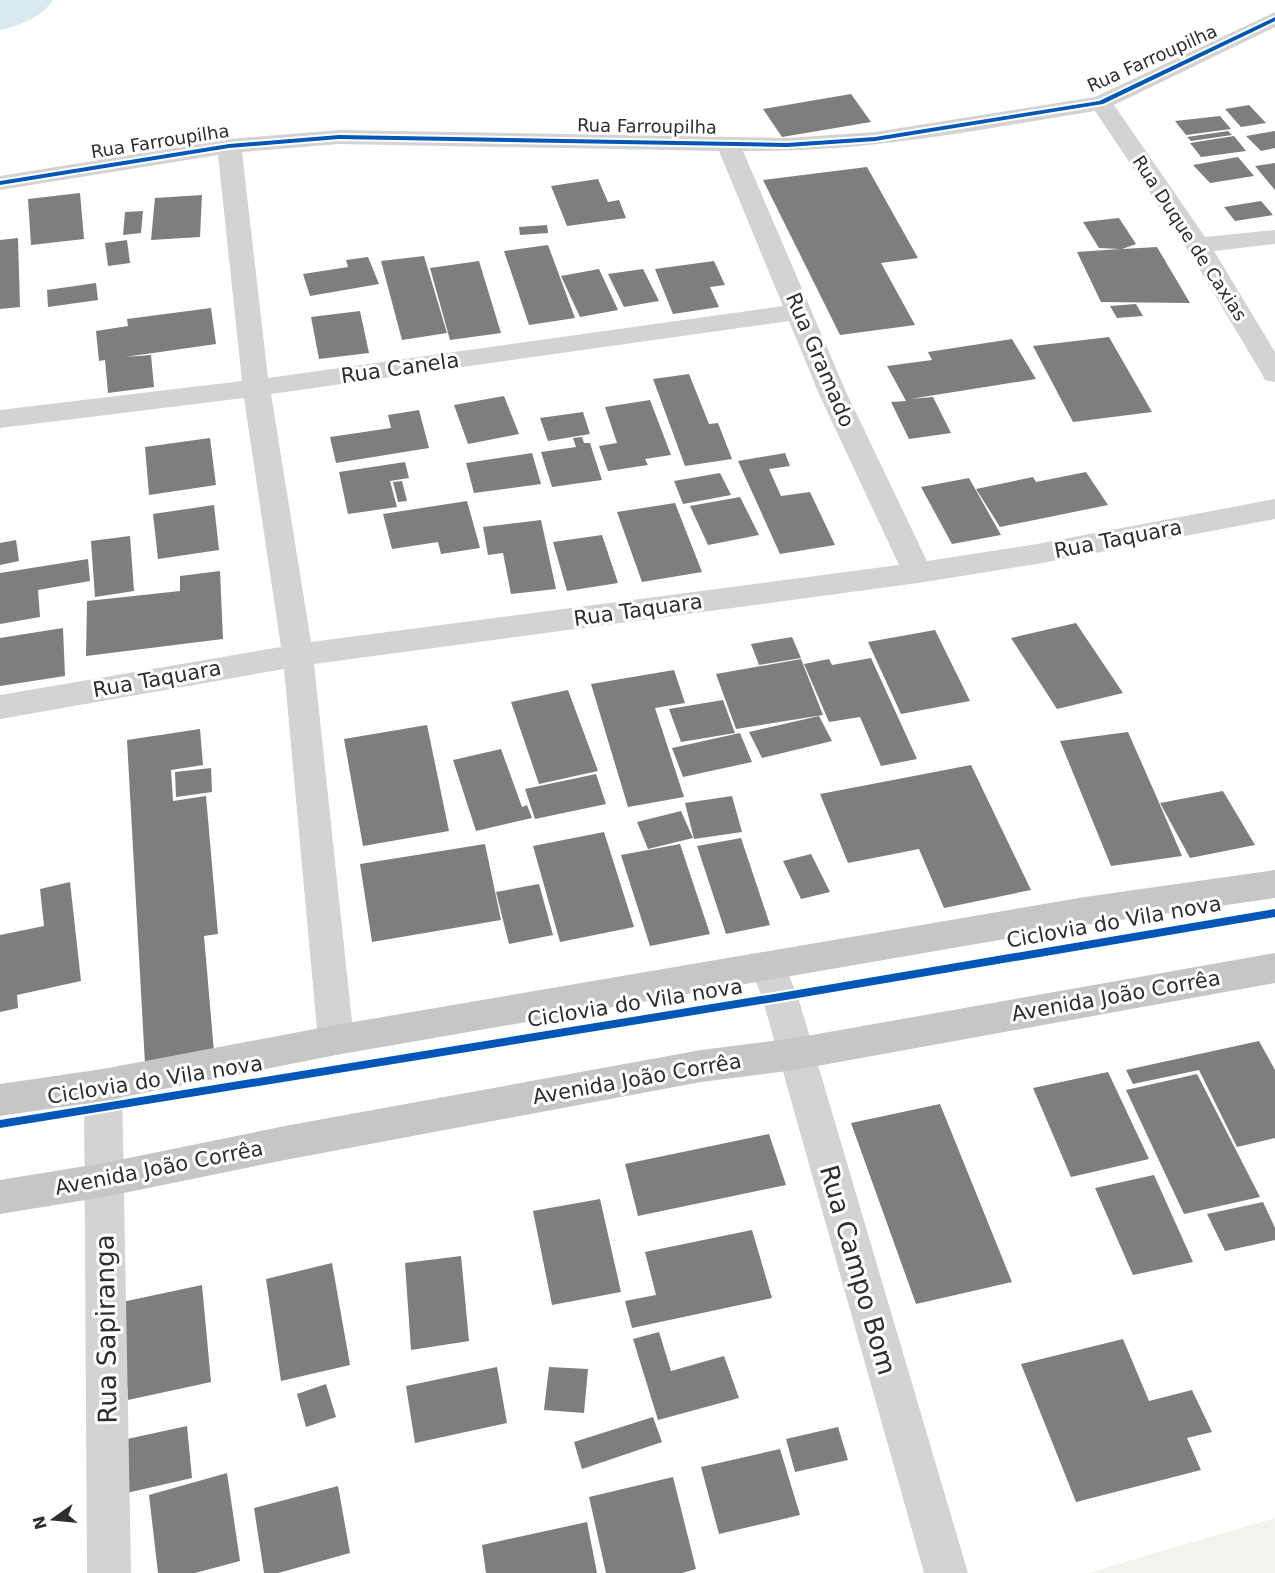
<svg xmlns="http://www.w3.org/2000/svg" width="1275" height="1573" viewBox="0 0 1275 1573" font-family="'DejaVu Sans',sans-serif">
	<rect width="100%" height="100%" fill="#fff"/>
	<path fill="#f1f4ec" d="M1275 1518V1573H1088Z"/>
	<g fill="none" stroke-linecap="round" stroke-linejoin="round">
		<path fill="#d9e9f1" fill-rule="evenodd" d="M0 0H53C41 18 21 25 0 30Z"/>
	</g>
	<g fill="#7e7e7e">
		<path d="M851 94 871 122 782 137 763 109Z"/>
		<path d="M1249 105 1266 123 1241 127 1225 109Z"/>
		<path d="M1220 116 1231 129 1186 135 1175 121Z"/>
		<path d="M1228 131 1232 135 1191 141 1187 137Z"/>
		<path d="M1275 131V148L1261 151 1246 136Z"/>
		<path d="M1234 136 1246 151 1201 157 1190 143Z"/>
		<path d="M1238 157 1254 176 1210 183 1193 165Z"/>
		<path d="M1275 163V190L1255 166Z"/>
		<path d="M867 167 918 258 881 263 915 325 840 335 763 180Z"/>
		<path d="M598 179 608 202 619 200 626 218 567 226 551 186Z"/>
		<path d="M80 193 84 239 31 245 28 199Z"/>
		<path d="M202 195 200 237 151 240 155 198Z"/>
		<path d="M1261 201 1273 215 1235 221 1224 207Z"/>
		<path d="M143 211 141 233 123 235 125 212Z"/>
		<path d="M1119 218 1136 244 1122 249 1157 247 1190 303 1101 302 1077 252 1120 249 1099 248 1083 222Z"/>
		<path d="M547 225 548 233 520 235 519 227Z"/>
		<path d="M18 238 20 307 0 309V240Z"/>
		<path d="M127 240 130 263 108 266 105 243Z"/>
		<path d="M548 245 575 318 529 325 504 251Z"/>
		<path d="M424 256 447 333 402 340 381 261Z"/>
		<path d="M368 257 379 284 310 296 303 274 348 267 346 260Z"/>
		<path d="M479 261 501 333 450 340 430 268Z"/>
		<path d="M714 261 725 285 710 287 719 307 673 314 655 269Z"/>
		<path d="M599 269 618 310 580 317 561 276Z"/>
		<path d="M643 269 659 301 624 307 608 274Z"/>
		<path d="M96 283 98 300 48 307 47 290Z"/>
		<path d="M1136 304 1143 316 1117 318 1110 306Z"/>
		<path d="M211 308 216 344 125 357 151 355 154 387 108 393 105 360 99 361 96 331 128 326 127 319Z"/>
		<path d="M360 311 369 353 319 359 311 317Z"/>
		<path d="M1109 337 1152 412 1073 422 1033 346Z"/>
		<path d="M1012 339 1036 379 910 399 933 397 951 433 909 439 891 402 906 401 887 366 932 360 928 352Z"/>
		<path d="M689 374 709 424 718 423 732 459 685 466 653 379Z"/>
		<path d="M504 396 519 434 468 444 454 405Z"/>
		<path d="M650 400 671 455 645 459 648 465 608 471 599 446 617 443 605 407Z"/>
		<path d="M419 410 429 448 336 463 330 437 391 428 388 415Z"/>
		<path d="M583 412 590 434 548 441 540 418Z"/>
		<path d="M582 437 584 443H590L602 480 552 487 541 452 576 447 573 438Z"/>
		<path d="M210 438 216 485 149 495 145 447Z"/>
		<path d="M532 453 541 484 474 493 466 463Z"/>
		<path d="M785 453 790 466 769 469 781 496 810 492 835 545 780 554 738 461Z"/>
		<path d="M405 462 409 478 390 481 397 507 348 514 339 472Z"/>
		<path d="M1086 472 1108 505 1000 527 976 489 1033 477 1036 482Z"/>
		<path d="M720 473 731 495 683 504 674 481Z"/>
		<path d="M969 478 1001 535 952 544 921 487Z"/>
		<path d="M402 481 407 501 398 502 393 482Z"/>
		<path d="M740 497 759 535 708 545 690 506Z"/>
		<path d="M467 501 480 548 441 554 438 542 392 549 383 514Z"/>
		<path d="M675 503 702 572 642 582 617 512Z"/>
		<path d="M214 505 219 550 158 559 153 514Z"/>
		<path d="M541 520 556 589 511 594 503 553 488 555 483 527Z"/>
		<path d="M602 535 618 583 567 591 553 542Z"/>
		<path d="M130 536 134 591 95 597 91 541Z"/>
		<path d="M16 540 19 561 0 565V543Z"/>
		<path d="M88 559 90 581 38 590 40 617 0 624V573Z"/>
		<path d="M220 571 223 639 86 656 87 601 180 591V576Z"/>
		<path d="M1076 623 1123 693 1057 709 1011 638Z"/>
		<path d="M63 628 65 676 0 686V638Z"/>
		<path d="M935 630 970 701 901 714 868 642Z"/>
		<path d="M792 637 801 658 759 665 751 644Z"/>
		<path d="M871 658 917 759 881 766 860 717 829 722 804 664 829 659 832 665Z"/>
		<path d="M801 659 823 715 736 729 716 674Z"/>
		<path d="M674 670 685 703 655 708 684 797 628 807 591 684Z"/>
		<path d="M568 690 598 771 539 784 511 702Z"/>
		<path d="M723 700 735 733 681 742 669 709Z"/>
		<path d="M819 716 832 741 762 758 749 732Z"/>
		<path d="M427 725 449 831 363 846 344 739Z"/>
		<path d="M200 729 203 765 171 770 173 801 206 796 218 934 204 936 214 1052 145 1064 127 740Z"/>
		<path d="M1128 732 1157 798 1182 856 1111 866 1060 741Z"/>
		<path d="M740 733 752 762 683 777 672 748Z"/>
		<path d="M501 749 522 807 527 805 532 818 476 831 453 760Z"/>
		<path d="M971 765 1031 890 944 908 919 849 848 863 820 794Z"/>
		<path d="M211 768 212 792 176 797 175 772Z"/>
		<path d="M596 774 606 804 535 819 525 789Z"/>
		<path d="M1223 791 1255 845 1190 858 1160 803Z"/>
		<path d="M732 796 742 832 694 839 685 803Z"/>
		<path d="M681 811 693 838 648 849 637 822Z"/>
		<path d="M604 832 634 927 560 942 533 846Z"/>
		<path d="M741 838 770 925 726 934 697 846Z"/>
		<path d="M485 844 501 920 372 942 360 864Z"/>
		<path d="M680 844 710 934 650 946 621 855Z"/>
		<path d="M811 854 830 892 801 899 783 861Z"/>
		<path d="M70 882 81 981 17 995 18 1008 0 1012V935L44 926 40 889Z"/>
		<path d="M539 884 553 935 509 944 496 892Z"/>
		<path d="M1259 1041 1275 1070V1138L1237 1147 1199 1070 1133 1084 1126 1070Z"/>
		<path d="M1108 1072 1149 1159 1071 1177 1033 1088Z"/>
		<path d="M1197 1074 1260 1197 1184 1214 1126 1090Z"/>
		<path d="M940 1104 1012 1282 916 1304 851 1123Z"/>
		<path d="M769 1134 786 1185 638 1216 625 1164Z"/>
		<path d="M1154 1175 1193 1262 1133 1275 1095 1188Z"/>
		<path d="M600 1199 621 1292 552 1305 533 1211Z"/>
		<path d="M1263 1202 1275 1228V1240L1225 1251 1207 1214Z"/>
		<path d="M752 1230 772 1298 632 1328 625 1301 656 1295 645 1252Z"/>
		<path d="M461 1256 469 1341 411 1350 405 1263Z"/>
		<path d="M332 1263 350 1365 281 1381 266 1279Z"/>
		<path d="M202 1285 211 1382 128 1400 122 1302Z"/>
		<path d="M659 1332 671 1371 724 1356 739 1398 658 1420 633 1339Z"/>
		<path d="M1123 1339 1149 1401 1192 1390 1212 1432 1187 1438 1201 1470 1076 1502 1021 1364Z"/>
		<path d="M497 1367 507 1423 415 1443 406 1386Z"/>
		<path d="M549 1367 588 1369 584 1413 544 1410Z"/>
		<path d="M326 1384 336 1417 306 1427 297 1394Z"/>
		<path d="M653 1417 662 1442 582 1469 574 1442Z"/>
		<path d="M187 1426 192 1478 122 1494 118 1441Z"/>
		<path d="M838 1427 848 1460 795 1472 786 1439Z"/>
		<path d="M780 1449 800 1515 719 1534 701 1467Z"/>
		<path d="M227 1473 240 1561 195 1573H158L149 1495Z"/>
		<path d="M673 1477 696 1569 682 1573H606L589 1497Z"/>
		<path d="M338 1486 350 1553 278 1573H264L254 1508Z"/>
		<path d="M587 1522 597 1573H486L482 1545Z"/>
	</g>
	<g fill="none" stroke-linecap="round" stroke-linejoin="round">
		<g fill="#d3d3d3" fill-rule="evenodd">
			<path d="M1275 12V27L1114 105 1205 237 1275 230V244L1214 251 1275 352V382L1265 380 1262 374 1185 245 1095 111C978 130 862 153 743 151L847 394 927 561 1037 544 1275 499V519L1037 564 918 583 314 664 354 1040 349 1051 336 1055 323 1051 318 1040 284 669 0 719V695L281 647 244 398 0 428V410L242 381 218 155 0 190V176L229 139 339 130 787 138 875 132 1095 97ZM339 144 719 151 783 306 268 378 242 152ZM789 321 819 394 899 565 311 642 271 394Z"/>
			<path d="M768 952 781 957 798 997 968 1573H924L762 997 750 967 755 957Z"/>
			<path d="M103 1069 116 1074 122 1085 131 1573H87L84 1085 90 1074Z"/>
		</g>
		<g fill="#c6c6c6" fill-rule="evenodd">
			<path d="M1275 870V898L1085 925 336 1055 103 1101 0 1116V1084L103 1069 336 1025 1085 897Z"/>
			<path d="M1275 953V983L795 1070 701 1082 285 1160 104 1197 0 1214V1180L104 1163 285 1126 701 1050 795 1038Z"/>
		</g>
		<defs>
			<g id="cycleway">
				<path d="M1275 17V21L1103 104 875 141 787 147 339 139 229 148 0 185V181L229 144 339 135 787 143 875 137 1099 101Z"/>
				<path d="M1275 909V917L780 1001 0 1128V1120L780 993Z"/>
			</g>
		</defs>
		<use href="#cycleway" stroke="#fff" stroke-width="4"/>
		<use href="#cycleway" fill="#0057b8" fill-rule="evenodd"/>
	</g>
	<g text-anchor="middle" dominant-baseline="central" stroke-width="6" stroke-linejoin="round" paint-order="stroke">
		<g font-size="18" fill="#2e2e2e" stroke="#fff">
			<text transform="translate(1152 58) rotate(-24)">Rua Farroupilha</text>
			<text transform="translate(647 126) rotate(1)">Rua Farroupilha</text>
			<text transform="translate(160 141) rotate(-9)">Rua Farroupilha</text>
			<text transform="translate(1190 238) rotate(57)">Rua Duque de Caxias</text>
		</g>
		<g font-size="21" fill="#2e2e2e" stroke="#fff">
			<text transform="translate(820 360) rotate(67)">Rua Gramado</text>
			<text transform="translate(400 368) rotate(-8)">Rua Canela</text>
			<text transform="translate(1118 539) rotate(-11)">Rua Taquara</text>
			<text transform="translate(638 610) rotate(-8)">Rua Taquara</text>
			<text transform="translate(157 679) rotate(-10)">Rua Taquara</text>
			<text transform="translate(1114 922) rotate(-10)">Ciclovia do Vila nova</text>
			<text transform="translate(1116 996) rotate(-10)">Avenida João Corrêa</text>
			<text transform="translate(635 1003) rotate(-9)">Ciclovia do Vila nova</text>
			<text transform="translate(637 1079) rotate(-10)">Avenida João Corrêa</text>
			<text transform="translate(155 1080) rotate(-9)">Ciclovia do Vila nova</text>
			<text transform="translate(159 1168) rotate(-11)">Avenida João Corrêa</text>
		</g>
		<g font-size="26" fill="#2e2e2e" stroke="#fff">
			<text transform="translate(858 1270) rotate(74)">Rua Campo Bom</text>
			<text transform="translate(106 1329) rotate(-91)">Rua Sapiranga</text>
		</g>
	</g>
	<g transform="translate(54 1519) rotate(255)" stroke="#ffffff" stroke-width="4.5" paint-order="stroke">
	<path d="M0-4.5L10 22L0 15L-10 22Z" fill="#2e2e2e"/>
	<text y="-9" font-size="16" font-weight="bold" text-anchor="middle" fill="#2e2e2e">N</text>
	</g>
</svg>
